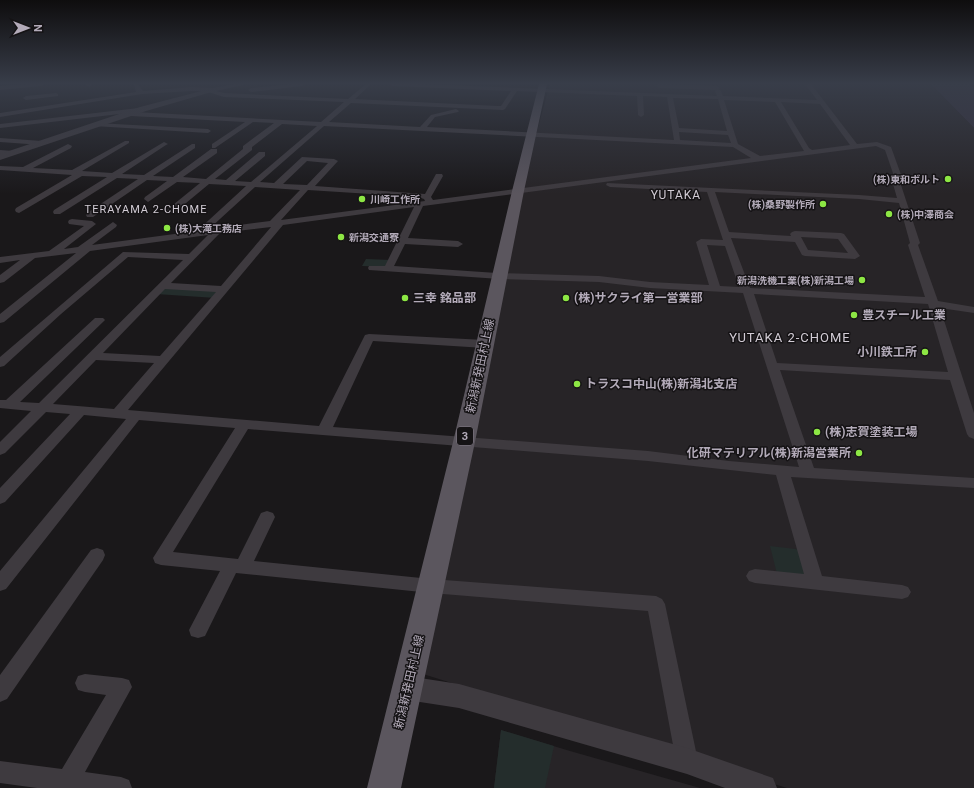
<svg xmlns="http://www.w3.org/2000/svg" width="974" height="788" viewBox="0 0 974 788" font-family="Roboto,'Noto Sans JP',sans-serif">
	<rect width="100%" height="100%" fill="#1a181a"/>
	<g fill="#272427">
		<path d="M550 84H931L974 128V788H787L423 674 532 149Z"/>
		<path d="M501 730 570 751 700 788H494Z"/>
	</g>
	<g fill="#242d2c">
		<path d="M366 259 391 260 387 267 362 266Z"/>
		<path d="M161 289H219L216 298 156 294Z"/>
		<path d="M770 546 804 550 814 582 778 578Z"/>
		<path d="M501 730 554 746 545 788H494Z"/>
	</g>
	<path fill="#342f3e" d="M931 84H970L974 87V128Z"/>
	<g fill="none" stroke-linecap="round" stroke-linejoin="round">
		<g fill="#3e3a3f" fill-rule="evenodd">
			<path d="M29 84H44L41 86 0 90V86Z"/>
			<path d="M85 84H91L92 85 89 87Z"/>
			<path d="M134 84H138L143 91 191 87 213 88 235 84H243V85L216 91 224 93 348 99 366 84H371L355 99 498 106H501L511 91 392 86 389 84H421L717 96 715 91 716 90 659 88 656 86 659 84 717 86 720 88 718 89 721 91 723 96 817 100 805 84H811L857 144 877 142 891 147 904 183 901 185 920 243 918 245 938 301 974 307V313L940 308 974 413V439L969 437 967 434 950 380 780 370 814 468 974 478V488L791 477 822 576 902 585 908 587 911 592 908 597 902 599 755 583 749 581 746 576 749 571 755 569 804 574 776 475 648 461 248 429 173 552 238 559 261 513 267 511 273 513 275 517 254 561 431 579 656 596 662 599 665 604 698 761 695 769 687 772 679 769 676 761 648 611 431 593 236 573 205 636 198 638 191 636 189 630 220 571 161 565 155 563 153 558 235 428 139 420 6 589 0 591V571L126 419 84 415 5 502 0 504V488L70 414 46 412 5 453 0 455V442L31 411 0 408V400H6L95 318H103L105 320 103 322 20 402 39 403 183 260 128 257 61 314 4 366 0 367V357L123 252 189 254 208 235 90 251 4 322 0 323V314L76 253 35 258 4 282 0 283V275L20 260 0 263V257L49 251 84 226 69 224 68 222 69 220 72 219 92 221 96 224 64 249 78 247 113 222 117 225 116 227 92 245 197 231 246 186 209 184 174 213H168L167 211 168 209 200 183 177 182 148 202 144 199 145 197 167 181 147 180 93 217H87L86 215 87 213 138 179 117 178 60 214H54L53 212 54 210 107 177 82 176 19 213 16 212 15 210 16 208 72 175 0 170V166L23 167 68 144 72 146 71 148 33 168 72 170 125 141H129V143L82 171 112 173 164 142 168 144 166 145 122 174 144 175 192 144H195V148L153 176 173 177 211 149H217V153L183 177 206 179 243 149V146L274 123 253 122 215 148H212V144L245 122 131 116 129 115 128 113 0 128V124L139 108 141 109V111L135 112 321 122 344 102 224 97 205 91H191L142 94 0 117V113L136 92ZM517 91 637 96 638 115 641 117 644 115 643 96 667 97 674 140 427 127 435 117 458 112 459 111 456 109 431 115 420 127 329 122 351 103 503 110 505 109ZM673 98 718 99 727 131 679 128ZM724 100 775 102 804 151 760 156 738 144ZM781 102 820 104 850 145 812 150 809 148ZM282 124 317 126 251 182 235 181 265 156V152H259L226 180 215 179 252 150V147ZM324 126 733 147 751 158 433 200 431 197 443 176 442 174H436L425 194 315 186 338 161 334 159 302 157 274 183 260 182ZM679 132 728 135 731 143 680 140ZM876 146 885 150 896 182 893 184 897 198 859 195 607 183 606 185 610 187 707 192 723 240 701 239 696 242 709 285 650 282 599 276 497 273 394 266 405 244 458 247 463 244 458 241 408 238 423 206ZM307 161 328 163 307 185 283 184ZM255 187 300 190 270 221 209 229ZM308 190 418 197 424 199 425 201 281 220ZM715 192 859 199 899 203 910 243 908 245 925 297 750 288 731 238 795 242 802 255 805 256 855 259 860 256 844 234 841 233 795 231 792 232 790 234 791 236 729 232ZM414 207 385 266H369L368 268 369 270 500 279 599 282 650 288 743 293 799 467 729 461 648 451 333 427 373 341 485 348 489 347 491 344 489 341 485 340 369 334 365 335 319 426 128 410 283 225ZM271 227 221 286 171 283 220 233ZM801 237 838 239 848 253 808 250ZM707 245 725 246 739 287 720 286ZM165 289 216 292 160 356 103 353ZM754 294 928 304 948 372 777 363ZM96 360 154 363 114 409 53 404Z"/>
			<path d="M292 84H305L302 86 251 92 248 90 251 88Z"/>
			<path d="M56 93 58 94V96L26 100 23 98 26 96Z"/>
			<path d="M96 123 208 129 211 131 208 133 94 126V124Z"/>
			<path d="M0 138 42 141 46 143 42 145 0 142Z"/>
			<path d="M0 150 13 151 17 153 13 155 0 154Z"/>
			<path d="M97 548 103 550 105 555 103 560 7 699 0 702V675L91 550Z"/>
			<path d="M85 674 122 678 129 680 132 687 85 772 121 777 129 780 132 788H37L0 783V761L62 769 106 695 85 692 78 690 75 683 78 676Z"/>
		</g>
		<g fill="#3e3a3f" fill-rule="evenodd">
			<path d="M213 88 217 90 215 91 146 111 0 160V154L140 107Z"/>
			<path d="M407 676 459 684 687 748 773 778 777 788H725L687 774 459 708 407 700 398 696 395 688 398 680Z"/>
		</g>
		<path fill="#5b565e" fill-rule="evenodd" d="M539 84H547L524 191 475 442 401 788H367L453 442 512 191Z"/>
	</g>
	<linearGradient id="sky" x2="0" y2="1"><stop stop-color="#0e0d0e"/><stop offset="0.43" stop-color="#383d49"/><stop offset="1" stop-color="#383d49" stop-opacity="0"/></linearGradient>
	<rect width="974" height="194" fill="url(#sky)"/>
	<g fill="#8de744" stroke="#151315" stroke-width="1.5">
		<circle cx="948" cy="179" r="4"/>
		<circle cx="362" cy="199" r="4"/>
		<circle cx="823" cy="204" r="4"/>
		<circle cx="889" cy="214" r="4"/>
		<circle cx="167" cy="228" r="4"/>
		<circle cx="341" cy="237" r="4"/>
		<circle cx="862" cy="280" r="4"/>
		<circle cx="405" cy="298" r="4"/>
		<circle cx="566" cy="298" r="4"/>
		<circle cx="854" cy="315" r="4"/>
		<circle cx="925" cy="352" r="4"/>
		<circle cx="577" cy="384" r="4"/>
		<circle cx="817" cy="432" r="4"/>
		<circle cx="859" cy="453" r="4"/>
	</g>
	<g text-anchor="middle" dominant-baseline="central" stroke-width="3" stroke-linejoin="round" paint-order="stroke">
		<g font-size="10" font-weight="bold" fill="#b3abb9" stroke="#151315" text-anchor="start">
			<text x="940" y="179" text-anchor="end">(株)東和ボルト</text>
			<text x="370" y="199">川崎工作所</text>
			<text x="815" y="204" text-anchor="end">(株)桑野製作所</text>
			<text x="897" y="214">(株)中澤商会</text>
			<text x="175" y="228">(株)大滝工務店</text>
			<text x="349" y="237">新潟交通寮</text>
			<text x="854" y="280" text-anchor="end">新潟洗機工業(株)新潟工場</text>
		</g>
		<g font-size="11" letter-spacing="1" fill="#d2ccd5" stroke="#151315">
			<text x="146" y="209">TERAYAMA 2-CHOME</text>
		</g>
		<rect fill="#151315" stroke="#847d88" stroke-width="1" x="457" y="427" width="16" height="18" rx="3"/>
		<g font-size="11" font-weight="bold" fill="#b3abb9">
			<text x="465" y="436">3</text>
		</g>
		<g font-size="12" letter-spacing="1" fill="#d2ccd5" stroke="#151315">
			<text x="676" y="195">YUTAKA</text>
		</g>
		<g font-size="12" font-weight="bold" fill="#b3abb9" stroke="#151315" text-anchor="start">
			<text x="413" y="298">三幸 銘品部</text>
			<text x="574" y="298">(株)サクライ第一営業部</text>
			<text x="862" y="315">豊スチール工業</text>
			<text x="917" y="352" text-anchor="end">小川鉄工所</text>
			<text x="585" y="384">トラスコ中山(株)新潟北支店</text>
			<text x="825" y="432">(株)志賀塗装工場</text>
			<text x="851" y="453" text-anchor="end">化研マテリアル(株)新潟営業所</text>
		</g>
		<g font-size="12" fill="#b3abb9" stroke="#151315">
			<text transform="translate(480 366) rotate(-78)">新潟新発田村上線</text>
			<text transform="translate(409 682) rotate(-77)">新潟新発田村上線</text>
		</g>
		<g font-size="13" letter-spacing="1" fill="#d2ccd5" stroke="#151315">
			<text x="790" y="337">YUTAKA 2-CHOME</text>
		</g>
	</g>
	<g transform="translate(28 28) rotate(90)" stroke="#151315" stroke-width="3" paint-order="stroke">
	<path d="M0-3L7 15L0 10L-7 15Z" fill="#b3abb9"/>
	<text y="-6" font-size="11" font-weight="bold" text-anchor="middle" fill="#b3abb9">N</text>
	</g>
</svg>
